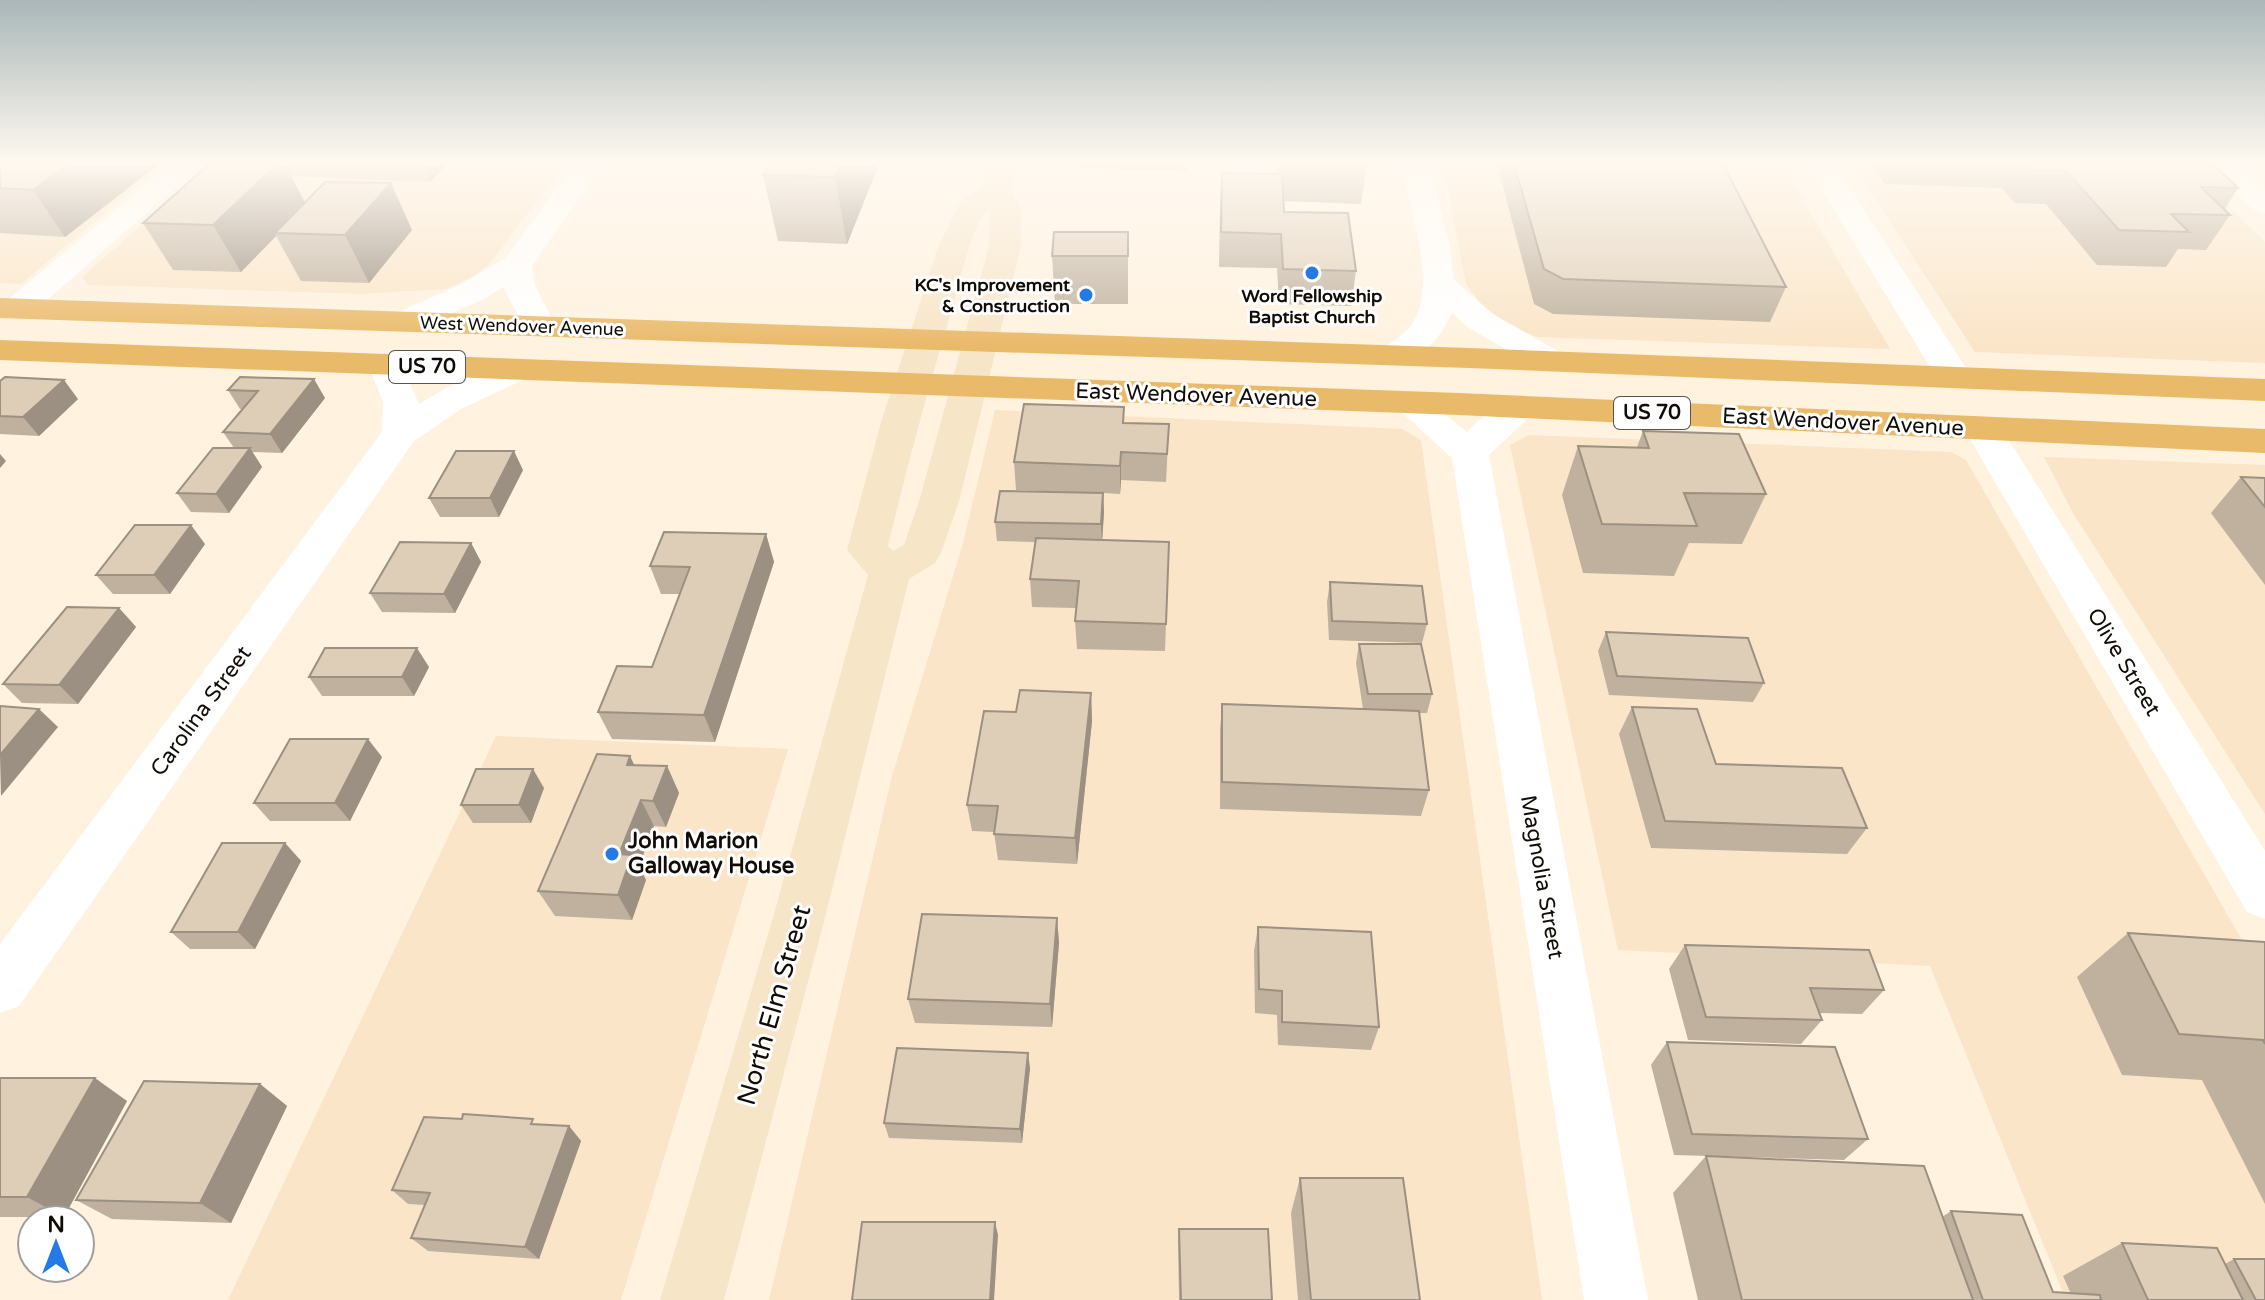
<svg xmlns="http://www.w3.org/2000/svg" width="2265" height="1300" viewBox="0 0 2265 1300" font-family="'Varela Round',sans-serif">
	<rect width="100%" height="100%" fill="#fff2df"/>
	<g fill="#fae5c8">
		<path d="M0 164H163L21 284 0 283Z"/>
		<path d="M211 164H566L489 264 474 276 446 289 361 294 88 285 82 277Z"/>
		<path d="M1443 164H1782L1890 349 1538 337 1517 329 1483 307 1466 284Z"/>
		<path d="M1852 164H2186L2265 242V363L1975 352Z"/>
		<path d="M995 410 1402 429 1421 440 1542 1300H769L891 780 963 543Z"/>
		<path d="M1529 435 1951 452 1966 460 2265 980V1300H2066L1930 966 1618 950 1510 445Z"/>
		<path d="M2044 457 2265 465V814L2073 513Z"/>
		<path d="M496 736 788 749 621 1300H228Z"/>
	</g>
	<g fill="none" stroke-linecap="round" stroke-linejoin="round">
		<g fill="#fff" fill-rule="evenodd">
			<path d="M171 164H202L30 315 18 318 6 315 1 308 6 301Z"/>
			<path d="M1401 164H1429L1450 247 1454 280 1493 314 1563 354 1568 361 1563 368 1551 371 1539 368 1469 328 1452 313C1440 339 1416 370 1384 362L1379 355C1388 341 1406 336 1414 321 1437 281 1409 207 1401 164Z"/>
			<path d="M1806 164H1834L1972 377 1967 385 1954 388 1941 385Z"/>
			<path d="M2208 164H2239L2265 188V213L2254 210Z"/>
			<path d="M386 354 398 358 419 404C444 388 501 356 529 363L535 370 529 377 461 409 414 441 19 1006 0 1013V944L382 432 383 402 368 365 374 358Z"/>
			<path d="M1408 391 1421 394 1467 432C1485 414 1509 392 1535 399L1540 407 1489 455 1648 1300H1584L1452 458 1390 402 1395 394Z"/>
			<path d="M1983 417 1996 421 2002 429 2265 851V919L2247 912 1964 429 1970 421Z"/>
		</g>
		<path fill="#fff" fill-rule="evenodd" d="M575 164H604L532 265 535 286 556 326 551 333 539 336 527 333 503 287 484 299 415 329 403 332 391 329 386 322 391 315 460 285 505 258Z"/>
		<path fill="#f7e5c8" fill-rule="evenodd" d="M990 164H1018L1012 189 1021 211V246L960 498 941 553 935 563 909 579 826 914 724 1300H660L774 914 868 575 847 550 881 422 939 245 960 203 983 185ZM990 209 989 246 920 498 904 545 893 551 888 546C908 463 930 381 955 299 962 275 971 223 990 209Z"/>
		<g fill="#eaba6b" fill-rule="evenodd">
			<path d="M0 298 1469 348 2265 379V401L1469 368 0 318Z"/>
			<path d="M0 340 1459 393 2265 429V453L1459 415 0 360Z"/>
		</g>
	</g>
	<g fill="#bfb19e">
		<path d="M0 164H159L65 237 0 233Z"/>
		<path d="M209 164H447L430 182 291 176 305 202 412 230 369 283 301 281 276 236 241 272 173 270 143 223Z"/>
		<path d="M879 164 847 244 778 241 763 175Z"/>
		<path d="M1080 164H1187L1186 171 1080 168Z"/>
		<path d="M1277 164H1367L1361 204 1283 201 1284 212 1356 271 1351 306 1279 304 1277 268 1219 267 1220 207 1222 173 1276 174Z"/>
		<path d="M1497 164H1723L1786 287 1770 322 1553 314 1534 304Z"/>
		<path d="M1871 164H2213L2238 188 2224 210 2230 215 2206 250 2178 249 2166 267 2097 265 2046 204 2015 203 2002 188 1885 184Z"/>
		<path d="M1128 232V304H1055L1052 256Z"/>
		<path d="M240 377 325 398 282 453 252 452 262 467 229 513 191 512 177 493 234 448 223 432 243 409H240L228 390Z"/>
		<path d="M0 381 78 399 39 436 0 434Z"/>
		<path d="M1124 407V423L1169 424 1166 482 1121 480 1120 494 1103 493 1104 512 1102 540 1169 542 1165 651 1077 649 1075 621 1076 608 1032 607 1030 579 1035 542 997 541 995 522 1095 493 1016 490 1014 462Z"/>
		<path d="M1643 431 1766 494 1742 544 1689 543 1674 576 1583 573 1562 495 1578 446 1637 447Z"/>
		<path d="M523 470 499 517H440L429 498Z"/>
		<path d="M2241 477 2265 478V585L2211 513Z"/>
		<path d="M766 534 774 562 715 742 612 739 598 712 652 667 680 594H661L650 566Z"/>
		<path d="M471 543 481 562 455 613 382 612 370 593Z"/>
		<path d="M205 544 170 594H113L96 575Z"/>
		<path d="M1330 582 1427 624 1422 643 1329 640 1327 602Z"/>
		<path d="M119 608 136 627 78 704 22 703 3 684Z"/>
		<path d="M1606 632 1764 683 1753 702 1609 695 1598 651Z"/>
		<path d="M1359 644 1432 694 1427 713H1419L1429 790 1421 816 1220 809V731L1222 704 1363 709 1356 663Z"/>
		<path d="M429 667 414 696H322L309 677Z"/>
		<path d="M1091 693 1092 721 1077 864 998 860 994 832 972 831 967 805 1016 712Z"/>
		<path d="M1632 707 1716 764 1867 828 1847 854 1651 848 1619 734Z"/>
		<path d="M382 757 350 821H270L254 803Z"/>
		<path d="M634 765 667 766 679 793 666 827 654 826 639 866 646 880 632 920 555 916 538 891Z"/>
		<path d="M544 788 531 823H473L461 805Z"/>
		<path d="M285 843 301 861 255 949H190L171 932Z"/>
		<path d="M1057 918 1059 943 1052 1027 915 1023 908 999Z"/>
		<path d="M1258 927 1379 1027 1371 1050 1278 1045 1277 1015 1255 1013 1254 951Z"/>
		<path d="M2128 933 2265 942V1204L2202 1080 2122 1075 2077 977Z"/>
		<path d="M1685 945 1884 990 1862 1014 1819 1013 1822 1020 1801 1044 1688 1040 1669 969Z"/>
		<path d="M1667 1042 1868 1139 1844 1160 1674 1155 1651 1065Z"/>
		<path d="M1030 1068 1022 1143 889 1138 884 1123Z"/>
		<path d="M0 1078 127 1101 64 1217H0Z"/>
		<path d="M260 1084 287 1106 231 1223 112 1219 76 1200Z"/>
		<path d="M538 1124 569 1126 581 1141 539 1259 428 1251 411 1238 425 1205 408 1204 392 1190Z"/>
		<path d="M1706 1156 1942 1217 1951 1211 2053 1292 2071 1294 2063 1276 2122 1243 2225 1264 2234 1259 2265 1300H1698L1673 1193Z"/>
		<path d="M1300 1178 1420 1300H1298L1291 1213Z"/>
		<path d="M1179 1229 1272 1300H1179L1178 1242Z"/>
	</g>
	<g fill="#9b9081">
		<path d="M69 164H159L65 237 33 190Z"/>
		<path d="M277 164H285L306 205 275 233 276 236 241 272 213 225Z"/>
		<path d="M422 164H447L430 182Z"/>
		<path d="M841 164H879L847 244 835 177Z"/>
		<path d="M391 183 412 230 369 283 345 235Z"/>
		<path d="M314 379 325 398 282 453 270 434Z"/>
		<path d="M64 380 78 399 39 436 23 417Z"/>
		<path d="M250 448 262 467 229 513 216 494Z"/>
		<path d="M514 451 523 470 499 517 490 498Z"/>
		<path d="M1121 452V480L1120 494V466Z"/>
		<path d="M0 454 6 461 0 468Z"/>
		<path d="M1103 493 1104 512 1102 544 1101 524Z"/>
		<path d="M191 525 205 544 170 594 154 575Z"/>
		<path d="M766 534 774 562 715 742 704 715Z"/>
		<path d="M471 543 481 562 455 613 444 594Z"/>
		<path d="M119 608 136 627 78 704 59 685Z"/>
		<path d="M417 648 429 667 414 696 402 677Z"/>
		<path d="M1091 693 1092 721 1077 864 1075 838Z"/>
		<path d="M39 709 58 727 1 796 0 755Z"/>
		<path d="M368 739 382 757 350 821 335 803Z"/>
		<path d="M630 756 643 783 627 765Z"/>
		<path d="M667 766 679 793 666 827 653 801Z"/>
		<path d="M533 769 544 788 531 823 519 805Z"/>
		<path d="M641 800 654 826 639 866 646 880 632 920 618 895 619 854Z"/>
		<path d="M285 843 301 861 255 949 238 932Z"/>
		<path d="M1057 918 1059 943 1052 1027 1050 1004Z"/>
		<path d="M1028 1053 1030 1068 1022 1143 1020 1129Z"/>
		<path d="M95 1078 127 1101 64 1217 27 1197Z"/>
		<path d="M260 1084 287 1106 231 1223 200 1203Z"/>
		<path d="M569 1126 581 1141 539 1259 525 1247Z"/>
		<path d="M995 1222 998 1235 994 1300H990Z"/>
	</g>
	<g fill="#deceb8" stroke="#9b9081" stroke-width="2">
		<path d="M0 164H69L33 190 0 188Z"/>
		<path d="M209 164H277L213 225 143 223Z"/>
		<path d="M769 164H841L835 177 763 175Z"/>
		<path d="M1514 164H1723L1786 287 1563 279 1544 269Z"/>
		<path d="M2029 164H2213L2238 188 2201 187 2230 215 2171 214 2189 232 2119 230 2065 170H2034Z"/>
		<path d="M1222 173 1282 174 1284 212 1348 213 1356 271 1283 269 1281 234 1221 232Z"/>
		<path d="M325 182 391 183 345 235 275 233Z"/>
		<path d="M1054 232H1128V256H1052Z"/>
		<path d="M5 377 64 380 23 417 0 416V381Z"/>
		<path d="M240 377 314 379 270 434 223 432 258 391 228 390Z"/>
		<path d="M1024 404 1124 407 1123 423 1169 424 1167 454 1121 452 1120 466 1014 462Z"/>
		<path d="M1643 431 1739 434 1766 494 1684 493 1697 526 1602 524 1578 446 1649 448Z"/>
		<path d="M213 448H250L216 494 177 493Z"/>
		<path d="M456 451H514L490 498H429Z"/>
		<path d="M2241 477 2265 478V507Z"/>
		<path d="M1000 491 1103 493 1101 524 995 522Z"/>
		<path d="M135 525H191L154 575H96Z"/>
		<path d="M664 532 766 534 704 715 598 712 617 666 652 667 690 567 650 566Z"/>
		<path d="M1036 538 1169 542 1166 624 1075 621 1079 581 1030 579Z"/>
		<path d="M400 542 471 543 444 594 370 593Z"/>
		<path d="M1330 582 1422 586 1427 624 1332 621Z"/>
		<path d="M67 607 119 608 59 685 3 684Z"/>
		<path d="M1606 632 1748 638 1764 683 1617 676Z"/>
		<path d="M1359 644H1421L1432 694H1368Z"/>
		<path d="M325 648H417L402 677H309Z"/>
		<path d="M1020 690 1091 693 1075 838 994 834 998 806 967 805 984 711 1016 712Z"/>
		<path d="M1222 704 1419 711 1429 790 1222 782Z"/>
		<path d="M0 706 39 709 0 755Z"/>
		<path d="M1632 707 1697 709 1716 764 1842 768 1867 828 1665 821Z"/>
		<path d="M290 739H368L335 803H254Z"/>
		<path d="M597 754 630 756 627 765 667 766 653 801 641 800 619 854 632 855 618 895 538 891Z"/>
		<path d="M476 769H533L519 805H461Z"/>
		<path d="M222 843H285L238 932H171Z"/>
		<path d="M922 914 1057 918 1050 1004 908 999Z"/>
		<path d="M1258 927 1371 932 1379 1027 1282 1022V991L1259 989Z"/>
		<path d="M2128 933 2265 942V1044L2263 1040 2179 1034Z"/>
		<path d="M1685 945 1869 950 1884 990 1810 988 1822 1020 1706 1017Z"/>
		<path d="M1667 1042 1835 1047 1868 1139 1692 1134Z"/>
		<path d="M897 1048 1028 1053 1020 1129 884 1123Z"/>
		<path d="M0 1078H95L27 1197H0Z"/>
		<path d="M144 1081 260 1084 200 1203 76 1200Z"/>
		<path d="M463 1114 533 1119 531 1124 569 1126 525 1247 411 1238 430 1193 392 1190 424 1117 462 1119Z"/>
		<path d="M1706 1156 1924 1166 1973 1300H1742Z"/>
		<path d="M1300 1178H1403L1420 1300H1311Z"/>
		<path d="M1951 1211 2022 1215 2053 1292 2100 1295 2101 1300H1983Z"/>
		<path d="M862 1222H995L990 1300H852Z"/>
		<path d="M1179 1229H1268L1272 1300H1181Z"/>
		<path d="M2122 1243 2217 1248 2243 1300H2148Z"/>
		<path d="M2234 1259H2265V1300H2256Z"/>
	</g>
	<linearGradient id="sky" x2="0" y2="1"><stop stop-color="#aab7b8"/><stop offset="0.47" stop-color="#fff9f1"/><stop offset="1" stop-color="#fff9f1" stop-opacity="0"/></linearGradient>
	<rect width="2265" height="346" fill="url(#sky)"/>
	<g fill="#247ae5" stroke="#fff" stroke-width="3">
		<circle cx="1312" cy="273" r="8"/>
		<circle cx="1086" cy="295" r="8"/>
		<circle cx="612" cy="854" r="8"/>
	</g>
	<g text-anchor="middle" dominant-baseline="central" stroke-width="6" stroke-linejoin="round" paint-order="stroke">
		<g font-size="18" font-weight="bold" fill="#110c05" stroke="#fff" text-anchor="end">
			<text x="1070" y="285">KC's Improvement<tspan x="1070" dy="21">&amp; Construction</tspan></text>
			<text x="1312" y="296" text-anchor="middle">Word Fellowship<tspan x="1312" dy="21">Baptist Church</tspan></text>
		</g>
		<g font-size="18" fill="#110c05" stroke="#fff">
			<text transform="translate(522 326) rotate(2)">West Wendover Avenue</text>
		</g>
		<g fill="#fff" stroke="#585550" stroke-width="2">
			<rect x="389" y="351" width="76" height="32" rx="6"/>
			<rect x="1614" y="397" width="76" height="32" rx="6"/>
		</g>
		<g font-size="20" font-weight="bold" fill="#110c05">
			<text x="427" y="367">US 70</text>
			<text x="1652" y="413">US 70</text>
		</g>
		<g font-size="22" fill="#110c05" stroke="#fff">
			<text transform="translate(1196 395) rotate(2)">East Wendover Avenue</text>
			<text transform="translate(1843 422) rotate(3)">East Wendover Avenue</text>
			<text transform="translate(2124 662) rotate(59)">Olive Street</text>
			<text transform="translate(201 711) rotate(-54)">Carolina Street</text>
			<text transform="translate(1542 877) rotate(80)">Magnolia Street</text>
		</g>
		<g font-size="22" font-weight="bold" fill="#110c05" stroke="#fff" text-anchor="start">
			<text x="628" y="841">John Marion<tspan x="628" dy="25">Galloway House</tspan></text>
		</g>
		<g font-size="26" fill="#110c05" stroke="#fff">
			<text transform="translate(774 1005) rotate(-74)">North Elm Street</text>
		</g>
	</g>
	<g transform="translate(56 1244)"><circle r="38" fill="#ffffff" stroke="#a09e9b" stroke-width="2"/>
	<path d="M0-6L14 30L0 20L-14 30Z" fill="#247ae5"/>
	<text y="-12" font-size="22" font-weight="bold" text-anchor="middle" fill="#110c05">N</text>
	</g>
</svg>
